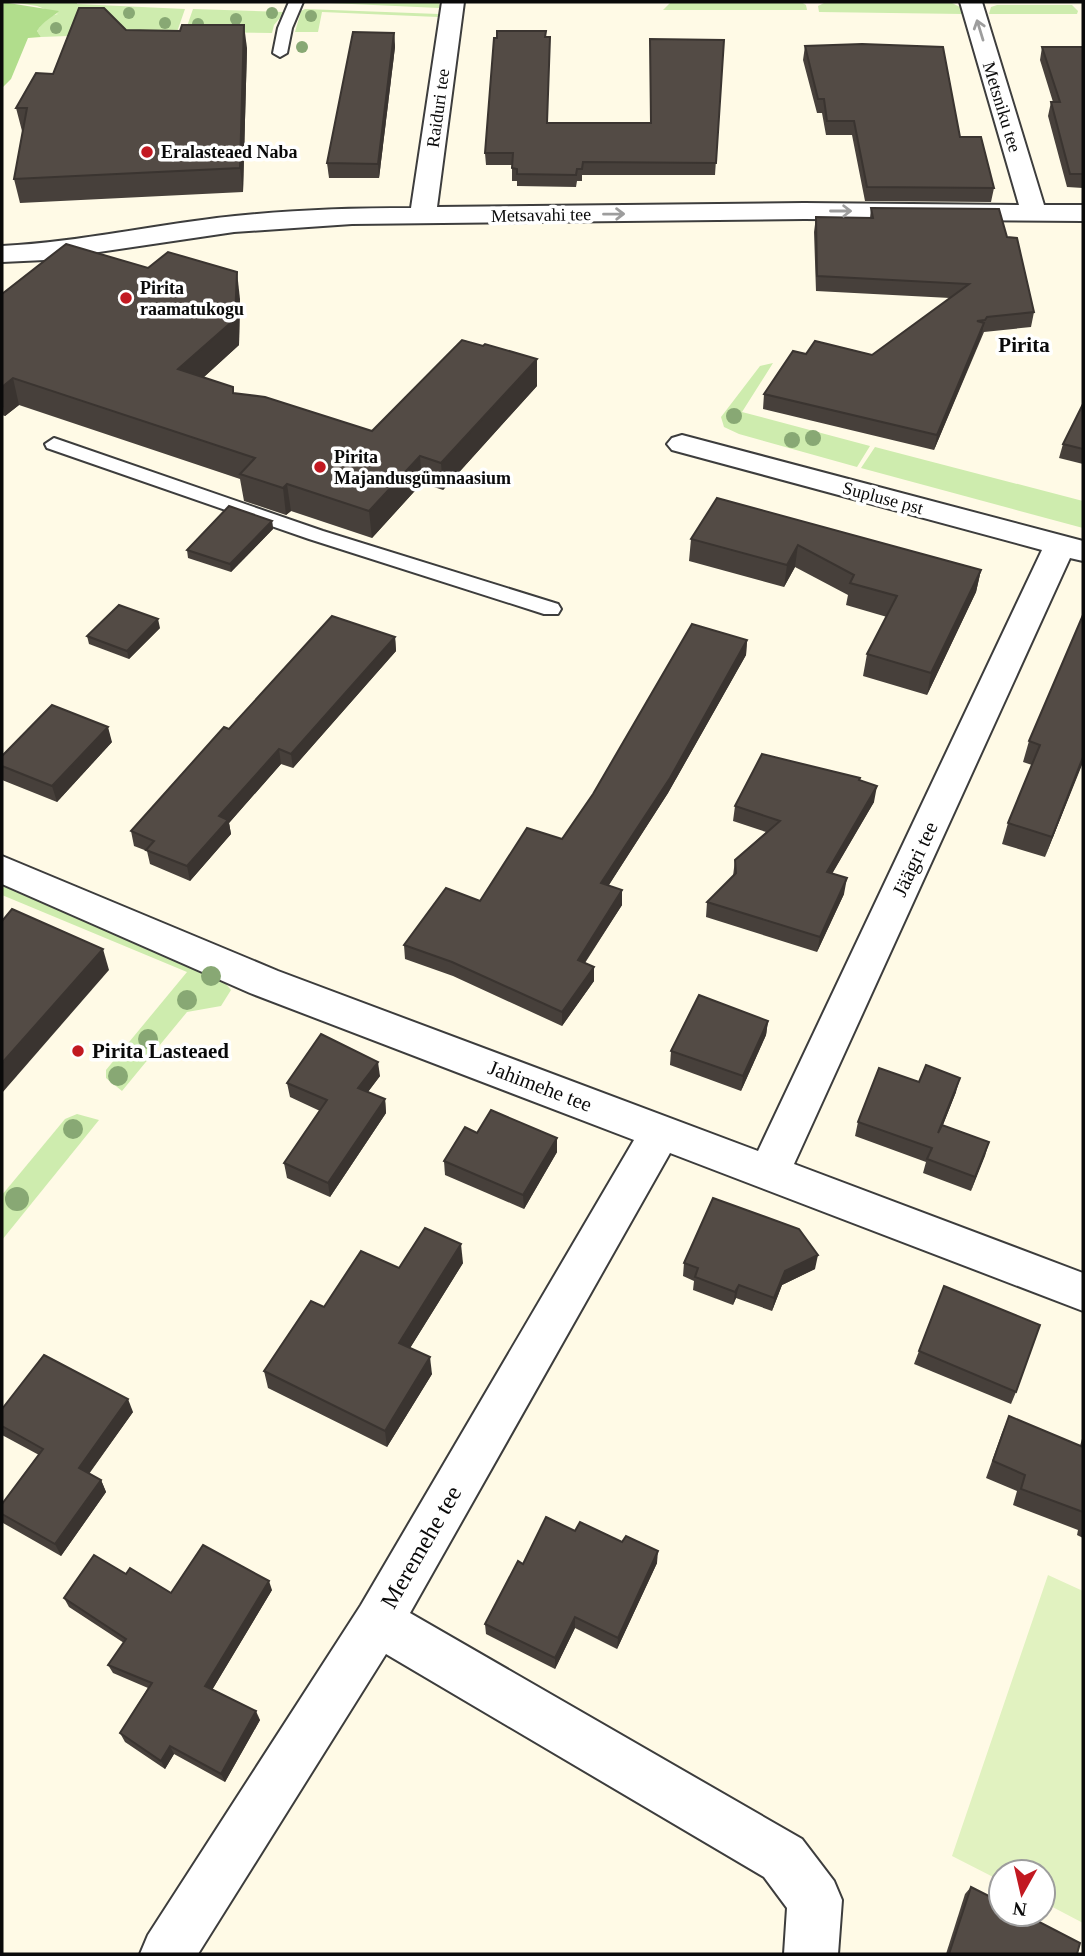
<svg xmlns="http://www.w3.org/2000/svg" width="1085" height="1956" viewBox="0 0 1085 1956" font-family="'Times New Roman',serif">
	<rect width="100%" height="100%" fill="#fffae6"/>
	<g fill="#ceecae">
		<path d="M11 2H77V4L185 9 177 32 41 37 37 31C42 23 49 15 58 14L37 6Z"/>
		<path d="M308 2H438L440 5 439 8Z"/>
		<path d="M671 2H801L806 5 807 10H663Z"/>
		<path d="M826 2 952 3 960 7 963 14 819 12 818 6Z"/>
		<path d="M997 5H1072L1078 11 1077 14H989L991 7Z"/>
		<path d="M193 9 284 12V13L274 25 272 33 185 32Z"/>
		<path d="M305 9 439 14 438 17 322 12 318 32H295L301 11Z"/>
		<path d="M773 363 742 412 870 446 857 467 739 434 724 427 721 417 760 366Z"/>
		<path d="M875 447 1083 501V528L861 468Z"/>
		<path d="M2 878 220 977 231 990 221 1006 187 1012 122 1091 106 1078V1070L187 972 2 895Z"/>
		<path d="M77 1114 99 1120 2 1240V1195L65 1119Z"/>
	</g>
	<path fill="#b1dd8c" d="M2 2 59 11C53 17 43 21 37 31L41 37 28 38 11 79 2 88Z"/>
	<path fill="#e1f2c0" d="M1048 1575 1083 1591V1923L1043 1902V1872H1001V1881L952 1856Z"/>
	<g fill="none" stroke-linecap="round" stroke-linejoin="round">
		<defs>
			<g id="service">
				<path d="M289 2H303L292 28 287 53 280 57 273 53 278 28Z"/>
				<path d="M54 438 323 531 558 604 561 609 558 614H544L309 539 47 448 45 444Z"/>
			</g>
			<g id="minor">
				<path d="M442 2H464L437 207 804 203 1019 205 960 2H982L1044 205H1083V221L804 219 352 224 234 232 45 260 2 262V246C81 242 157 224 235 216 293 210 352 208 411 208Z"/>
				<path d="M682 435 1083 541V561L1070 558 794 1164 1083 1273V1311L670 1153 410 1613 802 1839 834 1881 842 1900 838 1954H784L787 1908 764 1877 386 1654 198 1954H140L148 1935 361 1605 634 1140 250 993 2 884V856L278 971 758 1151 1042 550 672 450 667 444 672 438Z"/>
			</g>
		</defs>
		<use href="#service" stroke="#3d3d3d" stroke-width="4"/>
		<use href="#minor" stroke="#3d3d3d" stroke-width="4"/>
		<use href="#service" fill="#fff" fill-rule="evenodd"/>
		<use href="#minor" fill="#fff" fill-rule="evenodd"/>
	</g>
	<g fill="#88a874">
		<circle cx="129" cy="13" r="6"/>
		<circle cx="272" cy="13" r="6"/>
		<circle cx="311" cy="16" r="6"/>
		<circle cx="236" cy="19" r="6"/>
		<circle cx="165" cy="23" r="6"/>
		<circle cx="198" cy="24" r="6"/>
		<circle cx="56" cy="28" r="6"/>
		<circle cx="302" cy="47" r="6"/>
		<circle cx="734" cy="416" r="8"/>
		<circle cx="813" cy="438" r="8"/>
		<circle cx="792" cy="440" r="8"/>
		<circle cx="211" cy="976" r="10"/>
		<circle cx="187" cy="1000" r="10"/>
		<circle cx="148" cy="1039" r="10"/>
		<circle cx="118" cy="1076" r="10"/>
		<circle cx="73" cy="1129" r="10"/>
		<circle cx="17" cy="1199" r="12"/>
	</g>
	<g fill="#47403b">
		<path d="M126 30 247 48 243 192 20 203 14 179 23 131H22L16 108 53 74Z"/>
		<path d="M394 33 395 47 379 178H329L327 163Z"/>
		<path d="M650 39 724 40 715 175H582V181H577L576 187 517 186V181H512V165H486L485 153 547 123H650Z"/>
		<path d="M805 46 960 137 994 188 991 202 865 201 852 135H826L822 113H817L803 60Z"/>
		<path d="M1042 47H1083V188L1067 187 1048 116 1051 102H1053L1040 60Z"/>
		<path d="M871 208 1007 237 1034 312 1031 327 984 332 934 450 763 409 764 394 806 354 872 355 950 298 816 291 814 232 816 217 870 218Z"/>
		<path d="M2 294 240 299 239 345 204 377 234 394 372 431 537 386 443 490 422 483 372 538 291 511 286 515 244 501 240 479 19 405 5 416 2 415Z"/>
		<path d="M1083 404V464L1059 458 1063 444Z"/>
		<path d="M717 498 981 570 976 592 927 695 863 676 867 654 887 617 846 605 848 595 795 567 784 587 689 561 691 539Z"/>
		<path d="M272 521 273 529 231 572 188 558 187 550Z"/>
		<path d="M1083 615V766L1082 765 1045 857 1002 844 1008 823 1032 765 1023 762 1029 741Z"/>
		<path d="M160 628 129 659 89 644 87 636Z"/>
		<path d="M395 637 396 651 293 768 281 764 229 823 231 834 190 881 150 864 147 851 134 846 131 831 229 729Z"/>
		<path d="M747 640 746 655 668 793 609 885 622 905 585 963 594 967V981L562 1026 453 976 405 959 404 945 480 901 562 839Z"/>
		<path d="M112 742 57 802 2 780V756Z"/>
		<path d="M860 778V781L874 802 832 874 844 894 817 952 706 917 707 902 733 876 735 860 766 832 733 821 735 806Z"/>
		<path d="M768 1021 766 1035 741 1091 670 1065 671 1051Z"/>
		<path d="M380 1076 368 1092 385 1099 386 1113 330 1197 287 1178 284 1163 320 1111 290 1097 287 1083Z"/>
		<path d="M919 1082 956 1092 943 1125 989 1142 971 1191 923 1173 926 1162 855 1136 858 1122Z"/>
		<path d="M477 1133 557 1138V1152L524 1209 445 1175 444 1161Z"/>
		<path d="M463 1263 410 1348 432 1374 387 1447 268 1388 264 1371 324 1307 399 1268Z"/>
		<path d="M684 1263 815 1269 782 1285 772 1311 736 1298 733 1305 693 1290 694 1281 683 1276Z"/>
		<path d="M919 1351 1016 1392 1011 1404 914 1364Z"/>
		<path d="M2 1409 133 1412 89 1474 101 1480 106 1492 61 1556 3 1523 2 1521V1504L39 1455 2 1435Z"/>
		<path d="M1009 1416 1080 1446 1083 1435V1538L1077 1535 1078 1530 1013 1505 1017 1491 986 1478 1002 1433Z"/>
		<path d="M575 1531 657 1563 617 1649 575 1628 555 1669 486 1634 485 1624 523 1564Z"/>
		<path d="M126 1574 171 1593 272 1590 212 1690 260 1720 225 1782 174 1754 165 1769 125 1742 120 1733 148 1688 113 1673 108 1665 124 1643 69 1607 64 1598Z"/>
		<path d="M971 1887 1077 1954H946L965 1894Z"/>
	</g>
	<g fill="#3a3430">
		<path d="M244 25 247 48 243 192 240 168Z"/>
		<path d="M394 33 395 47 379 178 378 164Z"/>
		<path d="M237 272 240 299 239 345 183 396 178 369Z"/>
		<path d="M984 323 981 337 934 450 937 435Z"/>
		<path d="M537 359V386L443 490 441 463Z"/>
		<path d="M13 378 19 405 5 416 2 402V387Z"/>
		<path d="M420 456 422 483 372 538 369 511Z"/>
		<path d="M287 484 291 511 286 515 283 488Z"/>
		<path d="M272 521 273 529 231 572 230 564Z"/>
		<path d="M798 545 795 567 784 587 787 565Z"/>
		<path d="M981 570 976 592 927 695 931 673Z"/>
		<path d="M158 619 160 628 129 659 127 651Z"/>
		<path d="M395 637 396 651 293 768 291 754Z"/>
		<path d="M747 640 746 655 668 793 601 897V883Z"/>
		<path d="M108 727 112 742 57 802 52 786Z"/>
		<path d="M279 749 281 764 229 823 231 834 190 881 187 866 219 816Z"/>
		<path d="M1083 757V761L1045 857 1052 837Z"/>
		<path d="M877 786 874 802 824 887 827 872Z"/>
		<path d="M847 878 844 894 817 952 820 937Z"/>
		<path d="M622 890V905L577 974 578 960Z"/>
		<path d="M103 949 109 970 2 1093V1063Z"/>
		<path d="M594 967V981L562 1026V1012Z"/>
		<path d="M768 1021 766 1035 741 1091 743 1076Z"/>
		<path d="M378 1062 380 1076 360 1102 358 1088Z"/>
		<path d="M960 1078 956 1092 934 1147 938 1133Z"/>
		<path d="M385 1099 386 1113 330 1197 328 1183Z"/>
		<path d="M557 1138V1152L524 1209 523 1195Z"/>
		<path d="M989 1142 985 1156 971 1191 975 1177Z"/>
		<path d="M461 1244 463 1263 402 1361 399 1343Z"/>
		<path d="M818 1255 815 1269 782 1285 772 1311 774 1298 785 1271Z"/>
		<path d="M739 1285 736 1298 733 1305 735 1292Z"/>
		<path d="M430 1357 432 1374 387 1447 385 1431Z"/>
		<path d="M128 1399 133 1412 84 1480 79 1468Z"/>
		<path d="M101 1480 106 1492 61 1556 55 1544Z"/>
		<path d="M658 1551 657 1563 617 1649 618 1638Z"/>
		<path d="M269 1581 272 1590 209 1695 205 1686Z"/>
		<path d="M575 1617V1628L555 1669V1658Z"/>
		<path d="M256 1711 260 1720 225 1782 221 1774Z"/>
		<path d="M170 1746 174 1754 165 1769 161 1761Z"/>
	</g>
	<g fill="#534b45" stroke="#3a3430" stroke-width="2">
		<path d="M79 8H104L126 30 180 31 182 25H244L240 168 14 179 27 108H16L36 73 53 74Z"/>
		<path d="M497 31H546L545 37H550L547 123H651L650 39 724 40 716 163 583 162 582 169H577L576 175 517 174V169L512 168 513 153H485L494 38H497Z"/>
		<path d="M353 32 394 33 378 164 327 163Z"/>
		<path d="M862 44 943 47 960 137H981L994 188 867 187 854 121H827L824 99H818L805 46Z"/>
		<path d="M1042 47H1083V174H1070L1051 102H1060Z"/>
		<path d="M871 208 999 209 1007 237 1017 238 1034 312 987 317 985 320 977 321 984 323 937 435 764 394 793 351 806 354 815 341 872 355 969 284 817 276 816 217 873 218Z"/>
		<path d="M66 244 148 268 168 252 237 272 235 319 178 369 233 387V393L265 397 372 431 462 340 483 346 485 344 537 359 441 463 420 456 369 511 287 484 283 488 240 474 255 458 13 378 2 387V294Z"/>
		<path d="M1083 404V449L1063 444Z"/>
		<path d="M717 498 981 570 931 673 867 654 897 596 850 583 854 575 798 545 787 565 691 539Z"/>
		<path d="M229 506 272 521 230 564 187 550Z"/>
		<path d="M119 605 158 619 127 651 87 636Z"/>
		<path d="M1083 615V757L1052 837 1008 823 1040 745 1029 741Z"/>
		<path d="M332 616 395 637 291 754 279 749 219 816 228 820 187 866 146 850 154 841 131 831 224 727 229 729Z"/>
		<path d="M692 624 747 640 670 778 601 883 622 890 578 960 594 967 562 1012 452 962 404 945 446 888 480 901 527 828 562 839 593 794Z"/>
		<path d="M52 705 108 727 52 786 2 766V756Z"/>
		<path d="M762 754 860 778 859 780 877 786 827 872 847 878 820 937 707 902 736 873 735 860 780 821 735 806Z"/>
		<path d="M12 909 103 949 2 1063V921Z"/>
		<path d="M699 995 768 1021 743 1076 671 1051Z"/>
		<path d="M321 1034 378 1062 358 1088 385 1099 328 1183 284 1163 327 1100 287 1083Z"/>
		<path d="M926 1065 960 1078 938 1133 942 1125 989 1142 975 1177 927 1159 932 1148 858 1122 879 1068 919 1082Z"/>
		<path d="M491 1110 557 1138 523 1195 444 1161 465 1127 477 1133Z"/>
		<path d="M713 1198 799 1229 818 1255 785 1271 774 1298 739 1285 735 1292 695 1277 698 1268 684 1263Z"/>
		<path d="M425 1228 461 1244 399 1343 430 1357 385 1431 264 1371 311 1301 324 1307 361 1251 399 1268Z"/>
		<path d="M944 1286 1040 1325 1016 1392 919 1351Z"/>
		<path d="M44 1355 128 1399 79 1468 101 1480 55 1544 2 1514V1504L43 1449 2 1426V1409Z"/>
		<path d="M1009 1416 1083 1447V1512L1021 1489 1025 1475 993 1461Z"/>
		<path d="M546 1517 575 1531 580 1522 622 1542 626 1536 658 1551 618 1638 575 1617 555 1658 485 1624 518 1561 523 1564Z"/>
		<path d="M203 1545 269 1581 205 1686 256 1711 221 1774 170 1746 161 1761 120 1733 152 1683 108 1665 126 1639 64 1598 94 1555 126 1574 130 1568 171 1593Z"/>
		<path d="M971 1887 1001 1902V1914H1024L1080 1943 1077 1954H949Z"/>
	</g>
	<defs><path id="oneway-shaft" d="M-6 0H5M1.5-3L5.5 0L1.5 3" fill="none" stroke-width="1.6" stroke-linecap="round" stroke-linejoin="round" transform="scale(1.75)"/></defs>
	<g stroke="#9d9d9d">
		<use href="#oneway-shaft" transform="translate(980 30) rotate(-107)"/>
		<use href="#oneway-shaft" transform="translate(841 211)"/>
		<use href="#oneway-shaft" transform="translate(614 214) rotate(-1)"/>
	</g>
	<g fill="#c21921" stroke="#fff" stroke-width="2.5">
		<circle cx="147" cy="152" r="7"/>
		<circle cx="126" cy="298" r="7"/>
		<circle cx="320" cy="467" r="7"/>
		<circle cx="78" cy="1051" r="7"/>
	</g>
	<g text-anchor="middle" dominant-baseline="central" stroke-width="7" stroke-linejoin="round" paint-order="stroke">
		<g font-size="18" fill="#0a0a0a" stroke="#fff">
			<text transform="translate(1002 107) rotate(73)">Metsniku tee</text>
			<text transform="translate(438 108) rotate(-82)">Raiduri tee</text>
			<text transform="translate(541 215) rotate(-1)">Metsavahi tee</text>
			<text transform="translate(883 498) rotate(15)">Supluse pst</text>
		</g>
		<g font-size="18" font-weight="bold" fill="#0a0a0a" stroke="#fff" text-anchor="start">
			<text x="161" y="152">Eralasteaed Naba</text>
			<text x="140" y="288">Pirita<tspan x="140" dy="21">raamatukogu</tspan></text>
			<text x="334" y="457">Pirita<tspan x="334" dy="21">Majandusgümnaasium</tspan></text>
		</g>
		<g font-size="21" font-weight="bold" fill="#0a0a0a" stroke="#fff">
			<text x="1024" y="345">Pirita</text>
		</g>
		<g font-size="21" fill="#0a0a0a" stroke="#fff">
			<text transform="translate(915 859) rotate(-65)">Jäägri tee</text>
			<text transform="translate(540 1086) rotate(21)">Jahimehe tee</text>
		</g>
		<g font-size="21" font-weight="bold" fill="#0a0a0a" stroke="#fff" text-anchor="start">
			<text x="92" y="1051">Pirita Lasteaed</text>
		</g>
		<g font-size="24" fill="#0a0a0a" stroke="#fff">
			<text transform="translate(421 1547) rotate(-60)">Meremehe tee</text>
		</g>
	</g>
	<rect width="1085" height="1956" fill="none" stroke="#0a0a0a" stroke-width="7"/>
	<g transform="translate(1022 1893) rotate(188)"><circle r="33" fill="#ffffff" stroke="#9d9d9d" stroke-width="2"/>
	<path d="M0-5L12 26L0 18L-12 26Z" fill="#c21921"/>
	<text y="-10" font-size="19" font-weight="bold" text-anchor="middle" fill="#0a0a0a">N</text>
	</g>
</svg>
